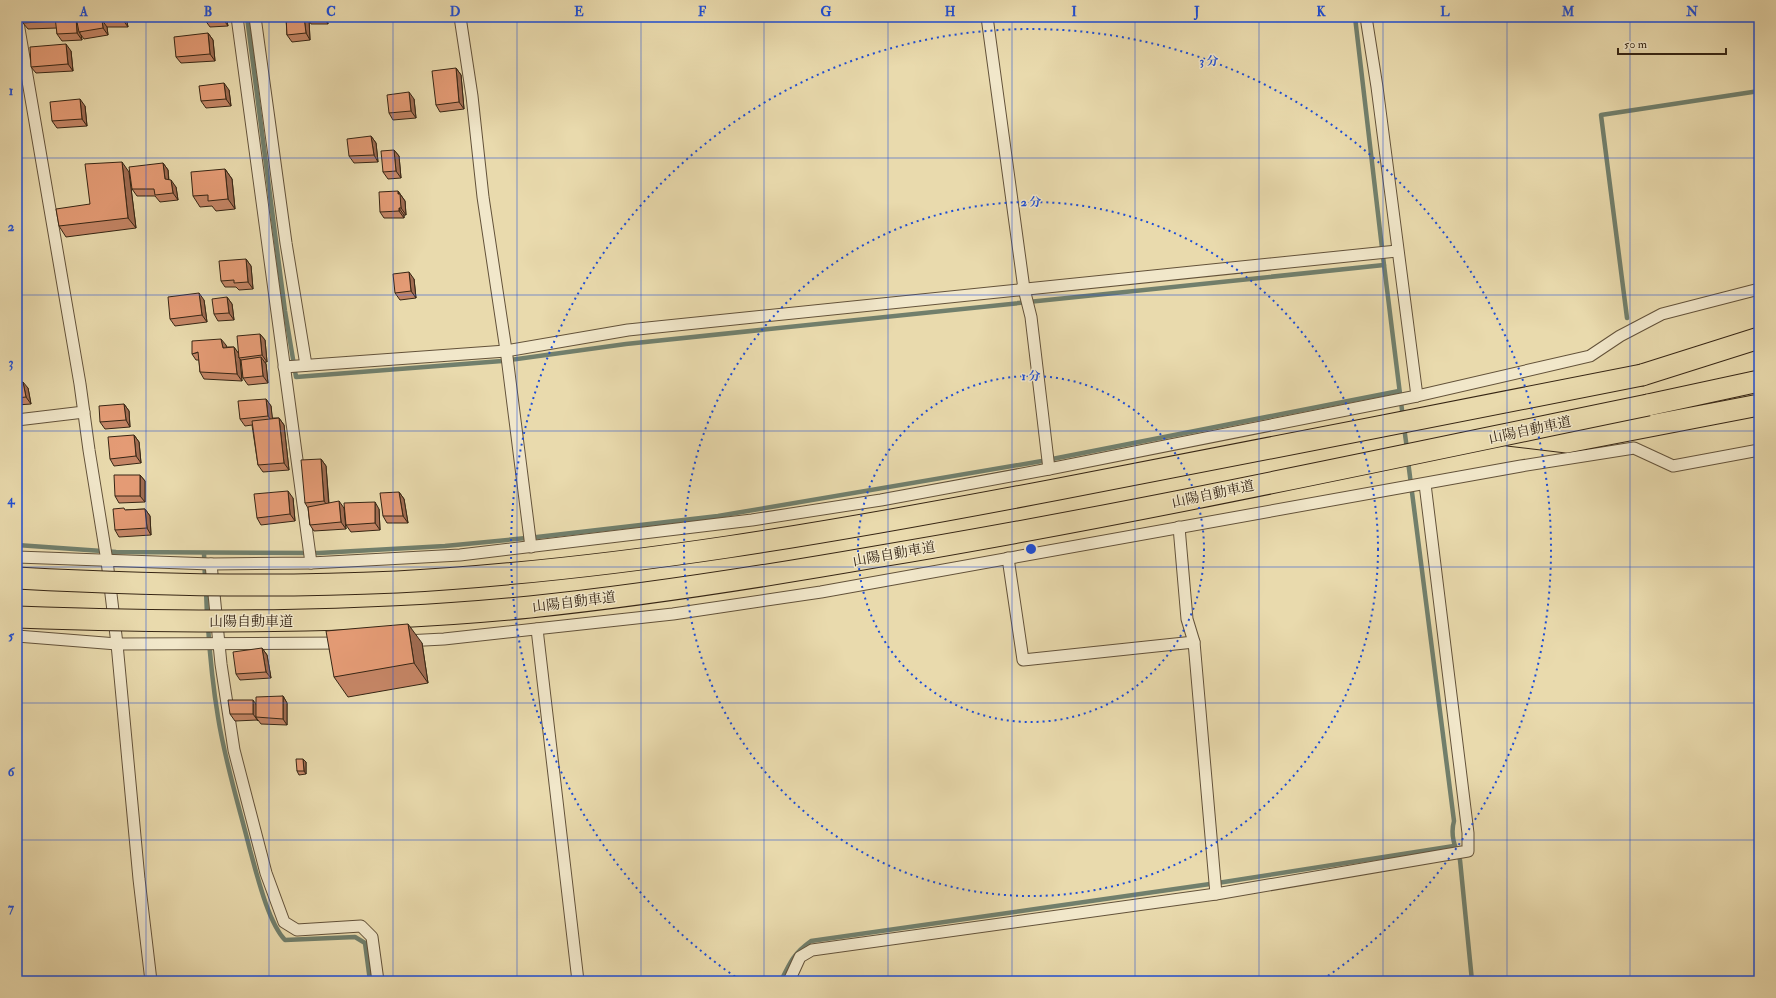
<svg xmlns="http://www.w3.org/2000/svg" width="1776" height="998" viewBox="0 0 1776 998" font-family="'IM FELL Double Pica','Noto Serif JP',serif">
	<rect width="100%" height="100%" fill="#e9daad"/>
	<filter id="stains"><feTurbulence type="fractalNoise" baseFrequency=".005" numOctaves="4"/><feColorMatrix values="0 0 0 0 .2 0 0 0 0 .09 0 0 0 0 .02 0 0 0 .5 -.17"/></filter>
	<radialGradient id="worn" r=".72"><stop offset=".6" stop-color="#630" stop-opacity="0"/><stop offset="1" stop-color="#630" stop-opacity=".3"/></radialGradient>
	<g fill="none" stroke-linecap="round" stroke-linejoin="round">
		<g stroke="#717f6c" stroke-width="4.5">
			<path d="M247 17 285 311 296 377 502 361 626 344 1384 265 1403 418"/>
			<path d="M1355 17 1384 265"/>
			<path d="M1627 318 1601 115 1759 91"/>
			<path d="M1404 427 1407 449"/>
			<path d="M1408 461 1454 821C1450 835 1455 847 1460 860L1472 981"/>
			<path d="M17 545 116 552 319 553 445 546 537 537 718 516 1042 461 1399 391"/>
			<path d="M204 553 205 579"/>
			<path d="M206 590 207 615"/>
			<path d="M208 626C210 657 213 687 218 717 225 762 239 806 250 850 257 875 268 922 285 940L355 937 365 943 370 981"/>
			<path d="M781 981C790 962 794 953 811 941L1224 882 1454 846"/>
		</g>
		<defs>
			<g id="minor">
				<path d="M17 17 80 384 89 450 107 561 117 644 139 879 151 981"/>
				<path d="M237 17 311 563"/>
				<path d="M255 17 286 243 306 365"/>
				<path d="M460 17 472 96 483 197 507 357 531 547"/>
				<path d="M987 17 1024 289 1031 317 1049 469"/>
				<path d="M1366 17 1377 87 1417 396"/>
				<path d="M284 367 506 351 628 330 1397 251"/>
				<path d="M17 420 84 412"/>
				<path d="M1179 527 1187 619 1194 642 1216 894"/>
				<path d="M17 557 211 564 311 563 460 555 752 520 881 500 1049 469 1417 396 1590 356 1620 336 1662 314 1759 289"/>
				<path d="M1008 558 1023 660 1194 642"/>
				<path d="M211 564 221 664 234 750 266 873 284 922 297 930 361 926 372 937 378 981"/>
				<path d="M537 629 578 981"/>
				<path d="M17 636 117 644 344 643"/>
				<path d="M405 641 444 639 673 614 821 592 1521 466 1634 448 1673 466 1759 450"/>
				<path d="M789 981 800 957 812 950 1216 894 1468 851V833L1425 484"/>
			</g>
			<g id="motorway">
				<path d="M1642 375 1759 338"/>
				<path d="M1648 405 1759 381"/>
				<path d="M1508 435 1567 442 1759 405"/>
			</g>
		</defs>
		<use href="#minor" stroke="#63523a" stroke-width="13"/>
		<use href="#motorway" stroke="#362514" stroke-width="23"/>
		<use href="#minor" stroke="#f1e7ca" stroke-width="11"/>
		<use href="#motorway" stroke="#e9daad" stroke-width="21"/>
		<defs>
			<g id="motorway-bridge">
				<path d="M17 578C144 585 270 588 397 582 619 570 840 531 1059 489 1253 452 1448 413 1642 375"/>
				<path d="M17 617C188 623 360 624 530 607 646 595 760 577 875 557 1134 514 1390 458 1648 405"/>
			</g>
		</defs>
		<use href="#motorway-bridge" stroke="#362514" stroke-width="23" stroke-linecap="butt"/>
		<use href="#motorway-bridge" stroke="#e9daad" stroke-width="21"/>
	</g>
	<g fill="#c48565" stroke="#362514">
		<path d="M23 17H126L128 27H107L108 35 84 39 81 35 82 40 62 41 57 34V28L28 29 23 23Z"/>
		<path d="M205 17H226L228 26 210 27 205 20Z"/>
		<path d="M266 17H285V19L268 20Z"/>
		<path d="M286 17H327L328 24H311L309 20 310 40 292 42 287 35Z"/>
		<path d="M208 33 213 40 215 61 181 63 176 57Z"/>
		<path d="M71 51 73 71 36 73 31 67Z"/>
		<path d="M456 68 461 75 464 109 440 112 436 105Z"/>
		<path d="M229 90 231 106 206 108 201 101Z"/>
		<path d="M414 99 416 118 393 120 389 113Z"/>
		<path d="M85 106 87 126 57 128 52 121Z"/>
		<path d="M371 136 376 143 378 162 354 163 349 156Z"/>
		<path d="M394 150 399 156 401 178 388 179 383 172Z"/>
		<path d="M163 163 168 170 169 180 176 187 178 200 160 202 155 196H137L132 189Z"/>
		<path d="M225 169 232 179 235 209 216 211 212 206 200 207 193 196Z"/>
		<path d="M129 172 136 228 66 237 59 226 90 204Z"/>
		<path d="M398 191 405 201 406 215H404V218H384L380 212Z"/>
		<path d="M246 259 251 266 253 289 239 290 236 287H225L221 281Z"/>
		<path d="M414 279 416 298 400 300 395 293Z"/>
		<path d="M227 297 232 304 234 320 218 321 214 314Z"/>
		<path d="M204 300 207 322 175 326 170 319Z"/>
		<path d="M260 334 265 340 267 362H265L266 364 268 383 248 385 243 378 242 362 240 359 242 381 204 379 200 372 199 360H196L192 354 226 345V347H234L238 353Z"/>
		<path d="M17 383 28 388 31 404 17 405Z"/>
		<path d="M266 399 271 406 272 418H279L284 425 289 470 263 472 258 465 252 425 245 426 240 419Z"/>
		<path d="M124 404 129 411 130 427 105 429 100 422Z"/>
		<path d="M134 435 139 442 141 463 114 466 110 459Z"/>
		<path d="M321 459 326 466 329 503 344 508 346 529 314 531 310 525 308 508 305 503Z"/>
		<path d="M140 475 145 481V502L119 503 115 496Z"/>
		<path d="M399 492 404 499 408 523H387L383 516Z"/>
		<path d="M293 498 295 521 261 525 257 518Z"/>
		<path d="M145 509 150 516 151 535 119 537 115 530 126 510Z"/>
		<path d="M379 509 380 530 351 532 346 525Z"/>
		<path d="M422 643 428 683 348 697 334 677Z"/>
		<path d="M262 648 267 655 271 678 240 680 236 674Z"/>
		<path d="M283 696 287 703V725L261 724 258 720 235 721 230 714 256 703Z"/>
		<path d="M303 759 306 762V774L299 775 297 771Z"/>
	</g>
	<g fill="#a06c52" stroke="#362514">
		<path d="M76 17 81 32H79L81 35 82 40 77 33Z"/>
		<path d="M123 17H126L128 27 123 20Z"/>
		<path d="M222 17H226L228 26 223 19Z"/>
		<path d="M304 17H306L309 20 310 40 306 33Z"/>
		<path d="M323 17H327L328 24Z"/>
		<path d="M102 20 107 27 108 35 103 28Z"/>
		<path d="M208 33 213 40 215 61 210 54Z"/>
		<path d="M66 44 71 51 73 71 68 64Z"/>
		<path d="M456 68 461 75 464 109 459 102Z"/>
		<path d="M224 83 229 90 231 106 226 99Z"/>
		<path d="M409 92 414 99 416 118 411 111Z"/>
		<path d="M80 99 85 106 87 126 82 119Z"/>
		<path d="M371 136 376 143 378 162 374 155Z"/>
		<path d="M394 150 399 156 401 178 396 171Z"/>
		<path d="M122 162 129 172 136 228 128 218Z"/>
		<path d="M163 163 168 170 169 186 165 179Z"/>
		<path d="M225 169 232 179 235 209 228 199Z"/>
		<path d="M171 180 176 187 178 200 173 193Z"/>
		<path d="M398 191 405 201 406 215 401 208Z"/>
		<path d="M399 208 404 215V218L399 211Z"/>
		<path d="M246 259 251 266 253 289 248 282Z"/>
		<path d="M409 272 414 279 416 298 411 291Z"/>
		<path d="M17 281 19 294 17 292Z"/>
		<path d="M199 293 204 300 207 322 202 315Z"/>
		<path d="M227 297 232 304 234 320 229 313Z"/>
		<path d="M260 334 265 340 267 362 262 355Z"/>
		<path d="M221 339 226 345 228 354 223 348Z"/>
		<path d="M234 347 239 354V358L240 359 242 381 237 374Z"/>
		<path d="M261 357 266 364 268 383 263 376Z"/>
		<path d="M23 382 28 388 31 404 26 397Z"/>
		<path d="M266 399 271 406 273 423 268 416Z"/>
		<path d="M124 404 129 411 130 427 126 420Z"/>
		<path d="M279 418 284 425 289 470 284 463Z"/>
		<path d="M134 435 139 442 141 463 136 456Z"/>
		<path d="M321 459 326 466 329 508 324 501Z"/>
		<path d="M140 475 145 481V502L140 496Z"/>
		<path d="M288 491 293 498 295 521 290 514Z"/>
		<path d="M399 492 404 499 408 523 403 516Z"/>
		<path d="M339 501 344 508 346 529 341 522Z"/>
		<path d="M375 502 379 509 380 530 375 523Z"/>
		<path d="M145 509 150 516 151 535 147 528Z"/>
		<path d="M408 624 422 643 428 683 414 663Z"/>
		<path d="M262 648 267 655 271 678 266 672Z"/>
		<path d="M283 696 287 703V725L283 719Z"/>
		<path d="M253 700 258 707 256 717 258 721 253 714Z"/>
		<path d="M303 759 306 762V774L304 771Z"/>
	</g>
	<g fill="#e49b75" stroke="#362514">
		<path d="M23 17H54V21L23 23Z"/>
		<path d="M55 17H76L77 33 57 34Z"/>
		<path d="M76 17H123V20H102L103 28 79 32Z"/>
		<path d="M205 17H222L223 19 205 20Z"/>
		<path d="M286 17H304L306 33 287 35Z"/>
		<path d="M208 33 210 54 176 57 174 37Z"/>
		<path d="M66 44 68 64 31 67 30 47Z"/>
		<path d="M456 68 459 102 436 105 432 71Z"/>
		<path d="M224 83 226 99 201 101 199 86Z"/>
		<path d="M409 92 411 111 389 113 387 95Z"/>
		<path d="M80 99 82 119 52 121 50 102Z"/>
		<path d="M371 136 374 155 349 156 347 139Z"/>
		<path d="M394 150 396 171 383 172 381 151Z"/>
		<path d="M122 162 128 218 59 226 56 209 90 204 85 164Z"/>
		<path d="M163 163 165 179 171 180 173 193 155 195 154 189H132L129 167Z"/>
		<path d="M225 169 228 199 208 201V195L193 196 191 172Z"/>
		<path d="M398 191V194H400L401 208H399V211L380 212 379 192Z"/>
		<path d="M246 259 248 282 234 283V280L221 281 219 261Z"/>
		<path d="M409 272 411 291 395 293 393 274Z"/>
		<path d="M199 293 202 315 170 319 168 297Z"/>
		<path d="M227 297 229 313 214 314 212 299Z"/>
		<path d="M260 334 262 355 239 358 237 336Z"/>
		<path d="M221 339 223 348 234 347 237 374 200 372 198 352 192 354V341Z"/>
		<path d="M261 357 263 376 243 378 241 360Z"/>
		<path d="M23 382 26 397 17 398V383Z"/>
		<path d="M266 399 268 416 240 419 238 401Z"/>
		<path d="M124 404 126 420 100 422 99 406Z"/>
		<path d="M279 418 284 463 258 465 252 421Z"/>
		<path d="M134 435 136 456 110 459 108 437Z"/>
		<path d="M321 459 324 501 305 503 301 460Z"/>
		<path d="M114 475H140V496H115Z"/>
		<path d="M288 491 290 514 257 518 254 494Z"/>
		<path d="M399 492 403 516H383L380 493Z"/>
		<path d="M339 501 341 522 310 525 308 507Z"/>
		<path d="M375 502V523L346 525 344 503Z"/>
		<path d="M124 508 125 510 145 509 147 528 115 530 113 509Z"/>
		<path d="M408 624 414 663 334 677 326 631Z"/>
		<path d="M262 648 266 672 236 674 233 652Z"/>
		<path d="M283 696V719L256 717V697Z"/>
		<path d="M228 700H253V714H230Z"/>
		<path d="M296 759H303L304 771H297Z"/>
	</g>
	<path fill="none" stroke="#1d4ed8" stroke-width="1" stroke-opacity="0.55" d="M146 17V981M269 17V981M393 17V981M517 17V981M641 17V981M764 17V981M888 17V981M1012 17V981M1135 17V981M1259 17V981M1383 17V981M1507 17V981M1630 17V981M17 158H1759M17 295H1759M17 431H1759M17 567H1759M17 703H1759M17 840H1759"/>
	<g fill="none" stroke="#1d4ed8" stroke-width="2" stroke-dasharray="2 4">
		<circle cx="1031" cy="549" r="173"/>
		<circle cx="1031" cy="549" r="347"/>
		<path d="M740 980A520 520 0 1 1 1322 980"/>
	</g>
	<g text-anchor="middle" dominant-baseline="central" stroke-width="3" stroke-linejoin="round" paint-order="stroke">
		<g font-size="14" fill="#362514" stroke="#f1e7ca">
			<text transform="translate(1530 430) rotate(-12)">山陽自動車道</text>
			<text transform="translate(1213 494) rotate(-12)">山陽自動車道</text>
			<text transform="translate(894 554) rotate(-10)">山陽自動車道</text>
			<text transform="translate(574 602) rotate(-7)">山陽自動車道</text>
			<text x="251" y="621">山陽自動車道</text>
		</g>
	</g>
	<circle cx="1031" cy="549" r="6" fill="#1d4ed8" stroke="#f1e7ca" stroke-width="2"/>
	<g font-size="12" text-anchor="middle" font-weight="bold" fill="#1d4ed8" stroke="#f1e7ca" stroke-width="3" stroke-linejoin="round" paint-order="stroke">
		<text x="1209" y="65">3 分</text>
		<text x="1031" y="206">2 分</text>
		<text x="1031" y="380">1 分</text>
	</g>
	<rect width="1776" height="998" fill="none" stroke="#e9daad" stroke-width="44"/>
	<path d="M1618 48v6h108v-6" fill="none" stroke="#362514" stroke-width="2"/>
	<text x="1624" y="48" font-size="12" fill="#362514" stroke="#f1e7ca" stroke-width="3" paint-order="stroke">50 m</text>
	<rect x="22" y="22" width="1732" height="954" fill="none" stroke="#1d4ed8" stroke-width="1.5"/>
	<g font-size="13" text-anchor="middle" font-weight="bold" fill="#1d4ed8">
		<text x="84" y="16">A</text>
		<text x="208" y="16">B</text>
		<text x="331" y="16">C</text>
		<text x="455" y="16">D</text>
		<text x="579" y="16">E</text>
		<text x="702" y="16">F</text>
		<text x="826" y="16">G</text>
		<text x="950" y="16">H</text>
		<text x="1074" y="16">I</text>
		<text x="1197" y="16">J</text>
		<text x="1321" y="16">K</text>
		<text x="1445" y="16">L</text>
		<text x="1568" y="16">M</text>
		<text x="1692" y="16">N</text>
		<text x="11" y="95">1</text>
		<text x="11" y="231">2</text>
		<text x="11" y="367">3</text>
		<text x="11" y="504">4</text>
		<text x="11" y="640">5</text>
		<text x="11" y="776">6</text>
		<text x="11" y="912">7</text>
	</g>
	<rect width="100%" height="100%" filter="url(#stains)"/>
	<rect width="100%" height="100%" fill="url(#worn)"/>
</svg>
